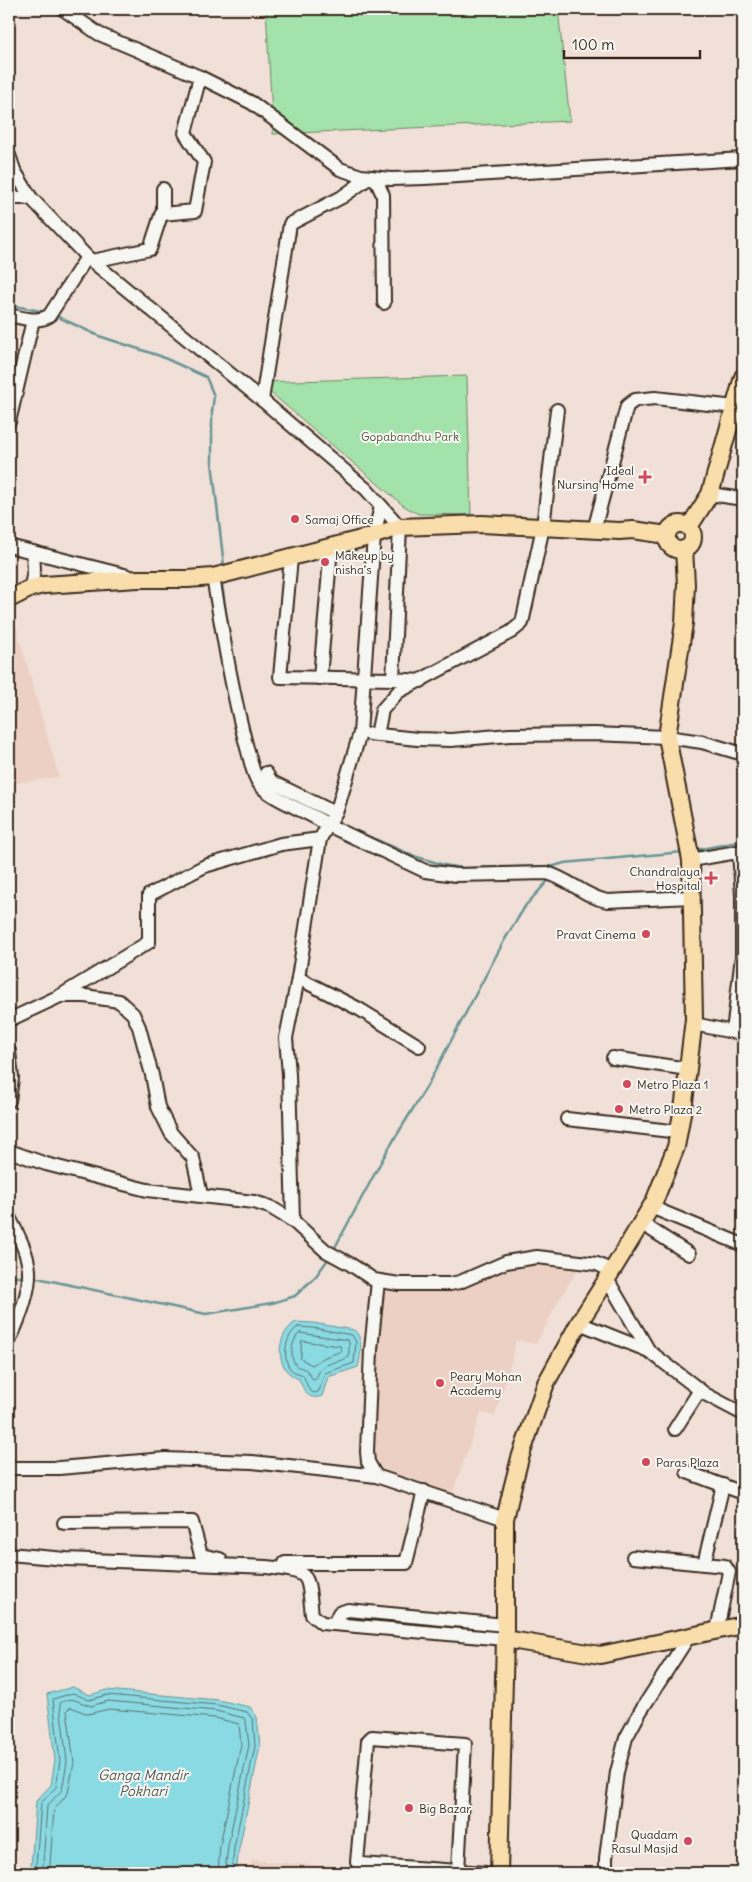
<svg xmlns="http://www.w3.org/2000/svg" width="752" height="1882" viewBox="0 0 752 1882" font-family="Delius,sans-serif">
	<rect width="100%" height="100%" fill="#f0e0d7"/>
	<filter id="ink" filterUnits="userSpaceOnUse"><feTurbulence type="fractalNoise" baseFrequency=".02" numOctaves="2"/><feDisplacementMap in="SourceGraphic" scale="10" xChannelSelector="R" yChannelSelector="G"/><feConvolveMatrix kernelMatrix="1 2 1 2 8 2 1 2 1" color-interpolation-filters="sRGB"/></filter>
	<g filter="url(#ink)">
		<g fill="#ecd0c4">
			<path d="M9 602 59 777 9 784Z"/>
			<path d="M551 1263 580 1265 559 1300 536 1344 516 1340 511 1363 495 1416 481 1413 452 1494 386 1473 379 1465 374 1453 375 1431H372L382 1287 454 1290 476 1282 512 1266Z"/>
			<path d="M252 1860 397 1873H250Z"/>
		</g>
		<g fill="#a3e2aa" stroke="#6f8664">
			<path d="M266 9H558L570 121 273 134Z"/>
			<path d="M467 376 471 515 418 514 404 506 258 382Z"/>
		</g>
		<g fill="#8adae4" stroke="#6a9495">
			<path d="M296 1322 313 1323 354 1330C364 1338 361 1355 358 1367L328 1377 322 1396C308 1401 304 1391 299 1379 274 1371 275 1334 296 1322Z"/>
			<path d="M73 1687 90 1695 106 1690 218 1700 250 1707 257 1717 260 1746 239 1849 236 1873H33L31 1868 36 1801 51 1785 55 1760 47 1694Z"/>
		</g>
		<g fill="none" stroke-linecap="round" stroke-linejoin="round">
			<g stroke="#5b706d" stroke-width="1">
				<path d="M298 1327 313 1328 352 1335 356 1342 354 1363 325 1373 319 1391 315 1393C307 1392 307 1382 303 1375 298 1373 292 1372 289 1367 282 1355 286 1334 298 1327Z"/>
				<path d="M300 1333 348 1340 349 1343V1357C334 1365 322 1360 316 1379L313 1380C311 1377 309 1372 306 1370 302 1367 297 1368 295 1364 289 1356 292 1338 300 1333Z"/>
				<path d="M302 1341 340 1346 342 1351 325 1357 312 1365 301 1359Z"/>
				<path d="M38 1873 36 1866 41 1803 56 1787 60 1761 53 1699 73 1693 89 1700 107 1695 217 1705 247 1712 253 1720 255 1746 234 1848 232 1873"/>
				<path d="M44 1873 43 1865 47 1806 62 1790 67 1762 60 1704 61 1702 72 1699 91 1706 108 1701 216 1711 244 1718 246 1722 249 1745 228 1846 225 1873"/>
				<path d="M51 1873 50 1864 54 1810 68 1793 74 1763 67 1710 71 1707 88 1714 109 1709 215 1718 239 1724 241 1745 220 1845 218 1873"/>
			</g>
			<g stroke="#6a9495" stroke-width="2.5">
				<path d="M9 305 46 312"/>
				<path d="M54 315 99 336 160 356 206 377 214 396 212 412V462L224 566"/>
				<path d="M222 584 229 634"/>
				<path d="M356 831 414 856 444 865 463 868 554 866 564 863 683 852"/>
				<path d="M696 850 743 841"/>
				<path d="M333 1251 387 1151 427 1086 505 939 526 905 547 882 549 878"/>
				<path d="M9 1277H25"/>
				<path d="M33 1277 206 1314 272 1303 295 1296 316 1276 329 1258"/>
			</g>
			<defs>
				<g id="minor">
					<path d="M63 9 99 34 200 77 252 103 340 169 361 176 391 179 425 178 743 159"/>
					<path d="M9 155 14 170 31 198 87 257 262 400 366 489 400 527 393 679 421 681"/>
					<path d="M375 178 383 195 384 303"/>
					<path d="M9 198H31"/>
					<path d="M162 214 195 211 204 162 185 133 200 77"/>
					<path d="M92 261 150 249 163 209V189"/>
					<path d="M9 315C23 318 37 323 49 316L87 257"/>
					<path d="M262 400 290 224 342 197 370 177"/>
					<path d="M9 422 33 320"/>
					<path d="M710 494 743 499"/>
					<path d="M594 530 627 406 635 400 655 398 735 407"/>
					<path d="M9 546 128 576"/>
					<path d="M291 558 280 677 393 679"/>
					<path d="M213 577C223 635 232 692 247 748 251 761 253 778 262 787 274 800 311 813 328 825L425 871 456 875 547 873C569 879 585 897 607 901L692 897"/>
					<path d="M31 588 34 569 33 552"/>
					<path d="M320 678 331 547"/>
					<path d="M370 734 417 739 451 740 510 735 594 734 667 737 702 742 743 754"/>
					<path d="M377 735 382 710 398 692 511 632 522 623 543 527 557 410"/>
					<path d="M266 773 271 781 276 784 335 813"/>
					<path d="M739 852 742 895V956L733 1032 743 1034"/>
					<path d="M691 860 743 851"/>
					<path d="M298 978 359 1009 419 1046"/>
					<path d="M9 1020 60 996"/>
					<path d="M694 1024 733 1032"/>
					<path d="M9 1051 12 1078 9 1101"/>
					<path d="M613 1058 688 1069"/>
					<path d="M567 1119 679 1132"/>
					<path d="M9 1151 46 1164 147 1190 254 1202 270 1207 293 1221 326 1251 350 1264 374 1280 399 1284H450L460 1282 506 1262 537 1257 597 1264 612 1271"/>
					<path d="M201 1195 193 1158 171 1133 158 1107 152 1075 139 1027 133 1014 119 1001 85 996H60L149 942V895L205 866 281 844 320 839 337 810 360 733 374 536 381 506"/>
					<path d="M651 1207 743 1245"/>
					<path d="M9 1217C17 1233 28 1252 29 1271 30 1292 18 1322 9 1341"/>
					<path d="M293 1221 289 1074 286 1038 298 978 320 839"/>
					<path d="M641 1223 689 1254"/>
					<path d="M607 1279 649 1351"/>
					<path d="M579 1323 649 1351 705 1394 743 1414"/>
					<path d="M675 1429 700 1390"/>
					<path d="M9 1468H59L165 1459 252 1462 317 1469 376 1476 505 1519"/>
					<path d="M687 1472 743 1493"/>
					<path d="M376 1476 368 1462 367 1452 371 1350 378 1281"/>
					<path d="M64 1523 192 1522 201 1555 220 1559"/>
					<path d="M9 1554 66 1559 267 1567C312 1573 307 1571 312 1615L322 1623 505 1639"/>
					<path d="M633 1557 725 1566 729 1572 717 1630"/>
					<path d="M285 1563H406L424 1491"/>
					<path d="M704 1564 723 1485"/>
					<path d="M334 1624 339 1613 348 1610 505 1625"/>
					<path d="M458 1871 465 1744 372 1737 368 1741 357 1862 361 1864 486 1873"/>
					<path d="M606 1873V1858L617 1772 626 1738 640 1712 689 1636"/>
				</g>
				<g id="major">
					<circle cx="680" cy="537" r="13"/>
					<path d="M689 527 710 494 743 377"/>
					<path d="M9 599 31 588 44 585 138 579H188L213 577 369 537 400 527 482 524 619 531 633 530 667 535"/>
					<path d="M505 1639 600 1655 743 1625"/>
					<path d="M499 1873 505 1639V1519L512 1489 520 1458 546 1383 579 1323 607 1279 654 1202 676 1147 684 1102 694 1019 691 860 667 737 684 623 686 584 684 549"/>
				</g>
			</defs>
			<use href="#minor" stroke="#3b2a1e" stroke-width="16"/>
			<use href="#major" stroke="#3b2a1e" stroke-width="20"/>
			<use href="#minor" stroke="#f6f6f2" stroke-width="12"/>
			<use href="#major" stroke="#f9deab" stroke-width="16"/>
		</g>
	</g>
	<g fill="#d1495b" stroke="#f6f6f2" stroke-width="2">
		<path d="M642.5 469.5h5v5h5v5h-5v5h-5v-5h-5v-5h5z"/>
		<circle cx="295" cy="519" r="5"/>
		<circle cx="325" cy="562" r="5"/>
		<path d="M708.5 870.5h5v5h5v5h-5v5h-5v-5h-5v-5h5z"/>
		<circle cx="646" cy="934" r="5"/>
		<circle cx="627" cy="1084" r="5"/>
		<circle cx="619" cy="1109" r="5"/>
		<circle cx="440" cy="1383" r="5"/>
		<circle cx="646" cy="1462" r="5"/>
		<circle cx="409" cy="1808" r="5"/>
		<circle cx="688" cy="1841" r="5"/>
	</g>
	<g text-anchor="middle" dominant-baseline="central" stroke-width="4" stroke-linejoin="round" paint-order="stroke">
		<g font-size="12" fill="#555841" stroke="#f6f6f2">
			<text x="410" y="436">Gopabandhu Park</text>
		</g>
		<g font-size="12" fill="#3b2a1e" stroke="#f6f6f2" text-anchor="start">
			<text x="634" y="470" text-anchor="end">Ideal<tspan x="634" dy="14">Nursing Home</tspan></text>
			<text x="305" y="519">Samaj Office</text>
			<text x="335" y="555">Makeup by<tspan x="335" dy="14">nisha's</tspan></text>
			<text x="700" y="871" text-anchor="end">Chandralaya<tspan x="700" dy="14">Hospital</tspan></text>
			<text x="636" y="934" text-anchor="end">Pravat Cinema</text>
			<text x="637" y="1084">Metro Plaza 1</text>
			<text x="629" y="1109">Metro Plaza 2</text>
			<text x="450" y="1376">Peary Mohan<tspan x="450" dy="14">Academy</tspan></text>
			<text x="656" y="1462">Paras Plaza</text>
			<text x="419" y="1808">Big Bazar</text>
			<text x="678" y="1834" text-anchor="end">Quadam<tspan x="678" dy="14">Rasul Masjid</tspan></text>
		</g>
		<g font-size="14" font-style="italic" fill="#4f5650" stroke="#f6f6f2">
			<text x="143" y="1775">Ganga Mandir<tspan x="143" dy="16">Pokhari</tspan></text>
		</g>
	</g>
	<rect width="752" height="1882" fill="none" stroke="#f6f6f2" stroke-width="30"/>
	<rect x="15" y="15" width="722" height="1852" fill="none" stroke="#3b2a1e" stroke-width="2" filter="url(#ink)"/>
	<path d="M564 50v8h136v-8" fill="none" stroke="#3b2a1e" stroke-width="2.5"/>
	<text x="572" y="50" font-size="15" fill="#3b2a1e" stroke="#f6f6f2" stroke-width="4" paint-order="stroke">100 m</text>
</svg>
